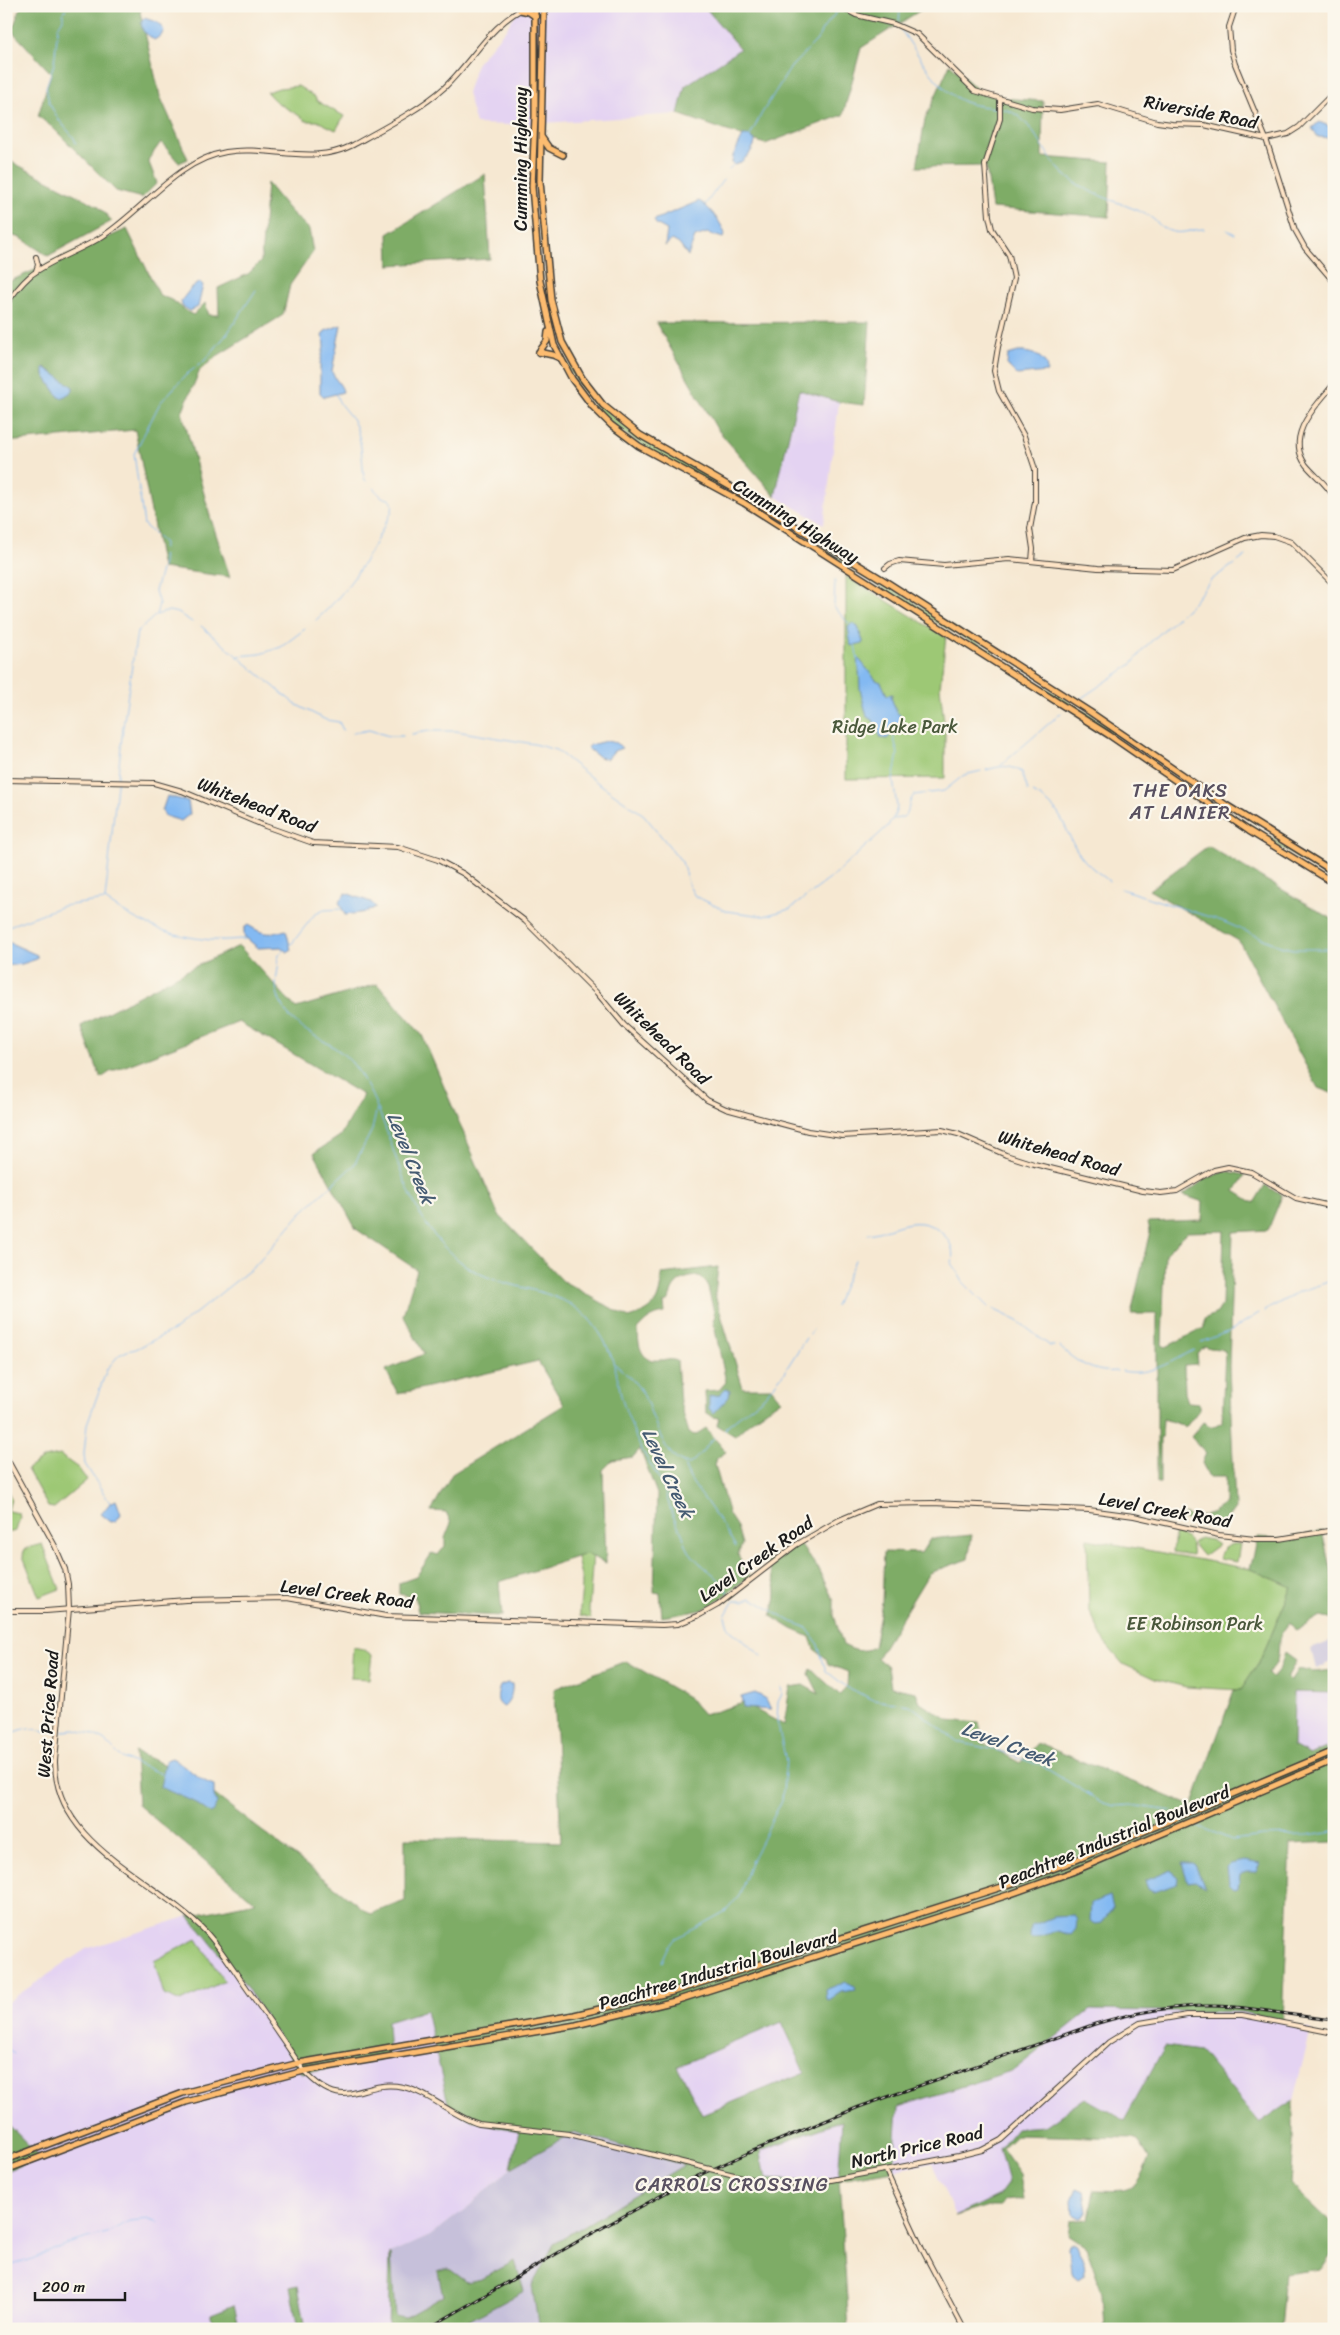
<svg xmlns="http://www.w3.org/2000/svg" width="1340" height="2335" viewBox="0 0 1340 2335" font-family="Sriracha,sans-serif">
	<rect width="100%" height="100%" fill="#fbf7ec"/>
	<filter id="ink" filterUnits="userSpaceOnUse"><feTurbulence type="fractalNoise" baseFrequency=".02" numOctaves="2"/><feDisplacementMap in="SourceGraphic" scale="10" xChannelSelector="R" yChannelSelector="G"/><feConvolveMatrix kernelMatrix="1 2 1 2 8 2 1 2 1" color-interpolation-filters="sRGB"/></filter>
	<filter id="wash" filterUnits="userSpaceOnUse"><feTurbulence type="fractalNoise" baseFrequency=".0096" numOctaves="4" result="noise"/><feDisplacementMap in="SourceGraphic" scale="20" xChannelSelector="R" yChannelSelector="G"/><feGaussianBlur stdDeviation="1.12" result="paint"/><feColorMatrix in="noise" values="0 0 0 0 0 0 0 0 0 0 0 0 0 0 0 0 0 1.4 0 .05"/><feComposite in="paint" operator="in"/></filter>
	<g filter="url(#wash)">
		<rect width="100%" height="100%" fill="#f6e8d2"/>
		<g fill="#e4d3f2">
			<path d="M521 6H704L740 50 685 86 678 114 513 125 476 124 467 93 476 64 506 29Z"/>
			<path d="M799 390 839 402 824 524 775 496Z"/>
			<path d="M1294 1692 1334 1693V1763L1326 1748 1310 1755 1293 1746Z"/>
			<path d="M189 1916 245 1985 387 2021 426 2010 474 2121 519 2131 511 2168 473 2203 430 2236 390 2254 388 2329H306L298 2285 290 2288 298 2329H240L234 2305 211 2314 212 2329H6V2171L41 2158 6 2122V2003L86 1949Z"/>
			<path d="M1090 2010 1242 2012 1311 2030 1293 2100 1259 2123 1200 2051 1123 2120 1085 2098 1044 2127 1016 2128 999 2149 1008 2183 999 2195 955 2216 932 2163 894 2170 898 2107 1014 2070Z"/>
			<path d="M782 2022 806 2072 701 2115 678 2066Z"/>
			<path d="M842 2120 839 2179 801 2181 767 2179 763 2169 761 2149Z"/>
		</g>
		<g fill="#c6c0da">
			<path d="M1334 1640V1661L1316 1669 1311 1649Z"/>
			<path d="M574 2132 684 2165 554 2244 533 2286 539 2329H453L524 2291 515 2261 481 2279 466 2282 448 2268 438 2271 444 2295 404 2318 395 2316 391 2255 390 2254 430 2236 473 2203 511 2168Z"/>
		</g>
		<g fill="#9dc875" stroke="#5c7248">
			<path d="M298 86 315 97 317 101 344 116 336 130 317 121H306C294 110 276 106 267 92L279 88Z"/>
			<path d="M561 354 583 387 619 422 641 438 768 512 767 513C712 479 646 458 600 412 584 395 572 375 561 354Z"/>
			<path d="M783 525 873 577 994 652 993 654 920 613Z"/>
			<path d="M846 576 946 637 940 687 945 731V778L846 779Z"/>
			<path d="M1011 667 1094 717 1178 773 1177 775 1144 752 1091 721Z"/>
			<path d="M1193 789 1228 812 1334 876V882L1192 790Z"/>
			<path d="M60 1455 78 1468 87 1480 54 1508 48 1507 27 1469 44 1458Z"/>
			<path d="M6 1488 11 1498 8 1511 19 1513 20 1518 16 1531 7 1533 6 1540Z"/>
			<path d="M1175 1533C1186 1535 1194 1543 1192 1555L1173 1552Z"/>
			<path d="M1199 1538 1211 1540 1218 1545 1203 1556 1192 1543Z"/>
			<path d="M1087 1539 1250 1569 1292 1587 1259 1663 1241 1690 1186 1687 1155 1679 1123 1664 1104 1642 1089 1609Z"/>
			<path d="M42 1544 60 1589 39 1597 23 1556 24 1549Z"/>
			<path d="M1232 1544H1240L1237 1562 1219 1559 1224 1548Z"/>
			<path d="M577 1549 593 1552 589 1611 591 1619 580 1616C579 1605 582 1596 582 1584 582 1573 576 1564 577 1549Z"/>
			<path d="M353 1647 363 1649 372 1655 369 1679 351 1678Z"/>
			<path d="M197 1939 224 1981 181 2002 164 1995 154 1961Z"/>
		</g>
		<g fill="#7eac66" stroke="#4d6441" fill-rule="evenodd">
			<path d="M21 6H143L140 12 160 96 188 159 179 163 161 142 148 160 157 183 142 198 116 191 52 127 38 116 51 73 12 31Z"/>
			<path d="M704 6H927L861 48 843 115 765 144 678 114 685 86 740 49Z"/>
			<path d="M950 64 980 92 1001 98 1043 101 1042 157 1111 162 1109 217 992 208 986 166 917 167 925 119Z"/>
			<path d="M6 159 98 206 112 221 48 256 21 238 6 234Z"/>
			<path d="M485 174 490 259 389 265 388 234Z"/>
			<path d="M267 183 290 211 309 229 313 252 290 285 283 315 217 356 200 370 182 412 210 516 230 577 162 568 135 430 6 442V280L8 282 127 229 160 296C177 300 178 307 193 315L205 303 209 315H219L218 288 248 274 261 261ZM45 367 74 389 62 398 59 397 44 375Z"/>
			<path d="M870 322 864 405 839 402 799 390 775 496 717 429 656 323Z"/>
			<path d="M1208 846 1334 920V1094L1318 1088 1239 941 1149 890Z"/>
			<path d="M239 946 296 1008 378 984 422 1035 498 1214 563 1281 629 1318C656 1310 659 1302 662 1274L718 1267 715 1295 743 1388H771L781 1400 752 1420 735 1436 717 1425 719 1418 713 1417 706 1412 705 1391 719 1390 726 1382 713 1320 715 1316 707 1284 699 1276C681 1277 672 1283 669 1301L664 1303 665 1313C652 1315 646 1320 638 1329 638 1340 639 1357 652 1360 660 1361 669 1358 677 1361L680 1403 689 1433 695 1435 706 1428 726 1452 717 1458 715 1465 729 1515 737 1527 742 1544 738 1555 750 1576 718 1601 702 1610 662 1617 660 1593 654 1592 657 1494 640 1449 633 1457 613 1460 603 1470 606 1563 586 1554 499 1582 502 1616 418 1612 415 1597 399 1594V1583L416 1577 432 1553 438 1555 445 1546V1538L451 1523 446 1512 431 1511 452 1474 564 1405 538 1361 398 1394 386 1370 424 1354 403 1315 417 1270 356 1229 314 1153 340 1136 363 1095 239 1022 110 1072 101 1078 81 1026 192 968Z"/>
			<path d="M1227 1171 1245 1175 1235 1191 1254 1203 1265 1185 1282 1196 1268 1230 1233 1232 1229 1367 1235 1508 1220 1529 1183 1519 1184 1514 1196 1518 1213 1512 1225 1504V1477H1209L1202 1463 1206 1453 1191 1437 1203 1422 1212 1427 1222 1422 1225 1351C1217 1347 1212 1350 1205 1346L1197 1353 1198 1364 1184 1365 1185 1393 1188 1402 1199 1403V1410L1185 1428 1182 1425 1163 1419 1162 1437 1160 1438V1483H1157V1314H1131L1150 1231 1148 1222 1202 1220 1203 1202 1183 1195 1207 1178ZM1224 1231 1222 1305 1217 1313 1204 1319V1328L1166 1347 1162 1345 1165 1254 1187 1232Z"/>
			<path d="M1322 1531 1334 1586V1620L1320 1617 1296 1631 1290 1622C1286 1627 1280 1634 1279 1640 1278 1654 1280 1664 1267 1673L1272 1678 1280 1668 1285 1653 1296 1661 1287 1678 1290 1681 1298 1669 1313 1672 1334 1670V1693L1294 1692 1293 1746 1310 1755 1326 1748 1334 1763V1842L1291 1844 1283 2021 1242 2012 1090 2010 1014 2070 898 2107 894 2170 839 2179 849 2329H539L532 2286 554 2244 684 2165 574 2132 511 2168 519 2131 474 2121 449 2107 426 2010 387 2022 389 2058 301 2073 245 1985 189 1916 255 1902 138 1805 135 1752 189 1775 370 1914 405 1901V1838L561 1842 554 1689 626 1661 689 1698 704 1715 743 1703 784 1725 790 1687 803 1685 819 1694 809 1674 811 1669 840 1695 847 1686 848 1672 828 1664 826 1658 814 1649 810 1637 792 1629 771 1616C779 1592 777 1585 767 1563L798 1542 817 1567 834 1601V1615L843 1645C855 1651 862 1653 874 1647L882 1602 884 1552 921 1553 930 1539 972 1535 968 1559 929 1573 877 1658 888 1667 891 1687 916 1692 920 1702 948 1720 979 1723 984 1743 1020 1763 1037 1743 1192 1806 1234 1690H1241L1259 1663 1292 1587 1250 1569 1258 1537 1286 1539ZM782 2022 805 2072 702 2115 678 2066ZM842 2121 838 2179 801 2181 767 2179 763 2169 761 2150Z"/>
			<path d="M1165 2046 1200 2051 1259 2123 1293 2100V2141L1290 2184 1334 2225V2250L1321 2269 1285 2274 1280 2329H1104L1102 2292 1086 2247 1068 2235 1070 2221 1089 2219 1094 2190C1131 2191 1134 2194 1149 2158L1138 2140 1132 2138 1016 2135 1002 2148 1020 2174 1024 2199 1004 2201 1002 2206H988L955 2216 999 2195 1008 2183 999 2149 1016 2128 1045 2126 1085 2098 1124 2120Z"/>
			<path d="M6 2122 41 2158 6 2171Z"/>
			<path d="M390 2254 391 2255 395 2316 404 2318 443 2296 438 2271 448 2268 467 2282 481 2279 515 2261 524 2291 453 2329H388Z"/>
			<path d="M298 2285 306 2329H298L290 2287Z"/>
			<path d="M234 2305 240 2329H212L211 2314Z"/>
		</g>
		<g fill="#83b9f2" stroke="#506a87">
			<path d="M144 18 157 22 164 30 161 36 154 40 143 31 141 23Z"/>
			<path d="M1319 122 1334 128 1331 138 1318 137 1312 128Z"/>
			<path d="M743 136H749L755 140C756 148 743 163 735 165L732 163 733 156Z"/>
			<path d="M699 201C708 205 725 227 725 236L723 238 707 233 695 237 688 256 679 244 672 240 665 246 667 230 656 224 654 220Z"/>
			<path d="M200 282 203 285 198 307 190 311 182 306 181 301 191 288Z"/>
			<path d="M341 325 332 371C334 380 342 384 343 392L324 397 320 393V363L325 343 322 336 325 331Z"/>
			<path d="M1018 352C1031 351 1048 357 1047 372L1017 375 1007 365 1008 355Z"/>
			<path d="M44 367 73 387V391L62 398 59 397 44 375Z"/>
			<path d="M853 623 858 627 863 641V643L851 646 848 627Z"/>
			<path d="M859 659 876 680 881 682 887 695 893 694 891 697 896 711 904 720 887 739 881 738 873 720 867 717 860 689 859 668 857 661Z"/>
			<path d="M606 741 617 743 622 748 614 751 607 759 599 757 587 748 590 745Z"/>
			<path d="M167 796 188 801 190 814 181 821 165 816 162 811Z"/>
			<path d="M346 893 371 902 376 907 366 912 345 915 339 902Z"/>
			<path d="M248 925C264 935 268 935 286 930L291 950 287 952 281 947 258 948 244 936V928Z"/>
			<path d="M6 941 37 955V959L22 964 6 966Z"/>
			<path d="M726 1388 730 1390 729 1397 714 1413 709 1409V1396L719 1395Z"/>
			<path d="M116 1500 121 1514 116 1521 111 1522 101 1514 111 1502Z"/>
			<path d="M507 1683 512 1684C513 1692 510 1702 504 1707 495 1703 497 1694 500 1686Z"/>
			<path d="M755 1693 765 1698 771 1710 743 1708 741 1697Z"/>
			<path d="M172 1758C188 1766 197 1780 214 1785V1796L217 1802 214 1811 210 1813 194 1802 160 1787 166 1760Z"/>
			<path d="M1245 1861 1260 1864 1256 1872H1247L1240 1875 1238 1888 1234 1889 1229 1884 1227 1867 1230 1864Z"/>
			<path d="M1182 1863H1192L1195 1865 1205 1887 1195 1881 1188 1882Z"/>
			<path d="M1172 1870 1178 1878 1177 1884 1153 1892 1148 1889 1145 1881Z"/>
			<path d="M1110 1896 1113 1907 1102 1923 1096 1924 1090 1921 1091 1903Z"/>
			<path d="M1074 1916 1077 1920 1076 1929 1071 1935 1057 1931 1033 1939 1030 1937 1031 1926 1053 1917Z"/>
			<path d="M845 1982 855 1986 856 1990 841 1992 829 2000 826 1999 825 1990Z"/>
			<path d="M1077 2188 1084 2191 1087 2211 1084 2217 1080 2218 1073 2214 1072 2200Z"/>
			<path d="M1072 2244H1076L1083 2257 1084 2276 1078 2280 1071 2274 1069 2246Z"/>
		</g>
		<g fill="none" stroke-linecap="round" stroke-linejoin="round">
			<g stroke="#83b9f2" stroke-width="1">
				<path d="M69 6 63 12V19L58 27 54 64 46 87 49 103 59 120 74 138 76 143"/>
				<path d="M897 6 900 12 899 21"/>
				<path d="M901 30C919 54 936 90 965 102 975 106 986 107 996 108"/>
				<path d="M1003 109C1031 114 1043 155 1064 174 1088 196 1121 201 1149 216 1158 222 1162 230 1174 232 1183 234 1194 229 1204 229"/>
				<path d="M750 136 762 113 791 67 817 40 822 30 839 9"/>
				<path d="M729 169 733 165"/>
				<path d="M705 205 723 180"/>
				<path d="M1227 230 1235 234"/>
				<path d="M336 394C339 406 347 411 353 420 362 436 362 460 364 478L366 481"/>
				<path d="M835 581 834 607 849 624"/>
				<path d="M156 615 159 604 155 591 163 563 164 543 144 525 134 454 160 403 187 374 204 361 227 334 256 290"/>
				<path d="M316 620C345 595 366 562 383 528 387 518 396 511 391 500L382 497 373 488"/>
				<path d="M201 626 295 704 326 720 339 722 343 730"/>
				<path d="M855 645 858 660"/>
				<path d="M238 656 260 654 281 647 305 629"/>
				<path d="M858 664 860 671"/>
				<path d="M1080 699 1132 664 1145 647 1193 603 1211 580 1246 556"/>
				<path d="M353 733 369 730 389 736H403"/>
				<path d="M412 734 429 731H456L534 744 556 750 594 780 644 815 682 862 689 886 695 896 726 911 764 916 790 909 831 878 888 826 895 815 897 807 893 780 898 754 893 735"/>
				<path d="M1001 765 1061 713"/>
				<path d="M986 770C1001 766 1008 764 1022 772L1028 791"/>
				<path d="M1033 793C1070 812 1062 835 1085 861 1092 869 1101 874 1109 881"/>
				<path d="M894 819C914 817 904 808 914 795L944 791 964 775 981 771"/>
				<path d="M1121 889 1222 921 1280 946 1293 949H1334"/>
				<path d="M105 900 123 727 137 632 156 615 169 611 178 613 192 622"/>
				<path d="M6 927 63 906 105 900C140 924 168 936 211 940 223 941 234 939 246 939"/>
				<path d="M290 946 314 915 324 910 341 909"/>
				<path d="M284 949 278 956C280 969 274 979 277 992 288 1038 335 1034 358 1071 400 1135 397 1216 465 1265 502 1292 557 1284 589 1319 608 1341 615 1363 620 1390 622 1404 629 1417 633 1430 640 1452 655 1468 664 1489 667 1496 669 1505 672 1513 674 1519 678 1525 681 1531 684 1537 685 1545 689 1551 699 1567 720 1574 728 1593"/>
				<path d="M868 1234C897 1230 918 1210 944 1235 952 1243 954 1252 952 1263L963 1282 988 1307"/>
				<path d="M835 1306 855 1260"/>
				<path d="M993 1309 1018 1321 1050 1346H1054"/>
				<path d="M1264 1311 1301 1291 1334 1280"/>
				<path d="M810 1334 813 1330"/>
				<path d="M1201 1342 1230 1331 1259 1313"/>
				<path d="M1060 1347C1076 1362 1095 1374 1117 1371"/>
				<path d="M615 1364C625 1373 635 1381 642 1392 653 1411 663 1463 689 1464 700 1457 705 1446 715 1437"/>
				<path d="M1122 1371C1150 1377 1171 1361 1194 1350"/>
				<path d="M725 1430 729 1424 764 1397 783 1374 806 1338"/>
				<path d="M684 1464C689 1482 700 1492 710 1507 719 1520 728 1534 736 1547"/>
				<path d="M110 1503 85 1464 84 1454 87 1424 107 1369 119 1355 127 1351 136 1349 177 1328 256 1265 301 1213 354 1165 372 1130 377 1108"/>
				<path d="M734 1601H744L751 1598 792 1622 806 1627 817 1642 826 1671 848 1688 874 1700 910 1705 958 1742 1000 1751 1042 1766 1103 1803 1115 1806 1131 1805 1172 1811"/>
				<path d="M733 1602 725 1616 729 1629 762 1656"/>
				<path d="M63 1731 75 1730 93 1734 105 1741 122 1758 162 1774"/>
				<path d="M6 1734 28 1728 51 1732"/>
				<path d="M1198 1826 1232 1840 1262 1836 1308 1835 1334 1831"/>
				<path d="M662 1962 669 1947 675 1939 726 1911 739 1896 752 1860 782 1800 786 1761 777 1721 778 1702 782 1694 781 1687"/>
				<path d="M6 2047 14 2054"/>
				<path d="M6 2267 32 2259 67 2244 106 2233 130 2221 149 2219 159 2222"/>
			</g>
		</g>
	</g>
	<g filter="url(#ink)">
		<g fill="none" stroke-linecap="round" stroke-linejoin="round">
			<defs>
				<g id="secondary">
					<path d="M839 6 856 15 894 24 917 34 975 91 1032 108 1060 110 1098 104 1157 122 1172 124 1204 125 1266 139 1288 134 1299 127 1334 92"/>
					<path d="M1236 6 1229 27 1231 50 1235 64 1266 139 1295 230 1305 248 1334 282"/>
					<path d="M1000 99V119L985 165 989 216 992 229 1009 255 1014 278 998 347 994 371 999 391 1024 436 1035 469V502L1030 529 1033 549 1032 561"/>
					<path d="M36 271 38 265 36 257"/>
					<path d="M6 305C13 294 21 284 30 276 52 259 80 251 103 236 143 210 178 160 226 152 269 145 312 166 353 145 382 129 421 109 445 87 474 59 490 24 528 6"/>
					<path d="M1334 384C1317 405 1284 435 1306 465 1315 476 1327 484 1334 497"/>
					<path d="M885 568 890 564 899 561 944 565 1009 559 1098 568 1173 570 1245 538 1261 535 1274 536 1291 542 1334 585"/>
					<path d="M6 780 154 783 182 791 265 826 313 843 398 847 438 860 464 874 525 921 597 993 624 1025 707 1100 726 1109 808 1131 842 1136 942 1130 958 1134 1006 1155 1034 1164 1143 1191 1161 1193 1177 1191 1214 1170 1228 1167 1251 1172 1296 1198 1334 1207"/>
					<path d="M6 1457 55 1546 65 1569 68 1584 69 1609 55 1761C54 1846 156 1879 205 1931 219 1946 230 1964 241 1980 262 2010 284 2041 304 2071 347 2117 359 2078 403 2087 430 2093 452 2116 479 2124L569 2134 686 2163"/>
					<path d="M6 1611H46L186 1600 287 1598 386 1616 662 1625 678 1624 700 1615 718 1605 796 1545 839 1520 877 1504 932 1503 1089 1510 1134 1516 1219 1535 1255 1539H1279L1334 1530"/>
					<path d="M886 2171 923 2251 964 2329"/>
					<path d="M734 2175 773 2184H810L958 2156 982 2150 1001 2140 1109 2042 1140 2023 1187 2015H1242L1334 2033"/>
				</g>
				<g id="highway">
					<path d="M535 6V116L532 187 540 281 554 345 572 379 593 407 611 425 639 446 744 503 1109 735 1249 831 1334 883"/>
					<path d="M544 6 540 181 551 300 562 342 582 378 603 405 640 435 738 491 888 583 1090 712 1226 805 1334 872"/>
					<path d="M520 10 529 12 536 17"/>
					<path d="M542 138 549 148 563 155"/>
					<path d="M539 352 547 341 548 332"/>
					<path d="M539 352 553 355 560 358"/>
					<path d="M6 2160 183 2093 299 2063 574 2015 672 1992 1005 1886 1069 1863 1334 1751"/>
					<path d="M6 2170 186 2102 304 2071 576 2025 675 2001 1008 1895 1072 1872 1334 1760"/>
				</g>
			</defs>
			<use href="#secondary" stroke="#3d3b37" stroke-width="6"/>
			<use href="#highway" stroke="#3d3b37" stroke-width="8"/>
			<use href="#secondary" stroke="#fee4c6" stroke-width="4"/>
			<use href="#highway" stroke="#fdbc70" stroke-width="5"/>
			<defs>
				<path id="rail" d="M427 2329 582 2239 691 2179 748 2153 859 2107 1095 2024C1141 2010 1187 2003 1235 2007 1268 2010 1301 2017 1334 2020"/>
			</defs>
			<use href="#rail" stroke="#1c1c1c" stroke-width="3"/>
			<use href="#rail" stroke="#fbf7ec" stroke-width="1" stroke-dasharray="4" stroke-linecap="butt"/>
			<defs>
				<path id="secondary-bridge" d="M686 2163 734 2175"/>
			</defs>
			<use href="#secondary-bridge" stroke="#3d3b37" stroke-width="6" stroke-linecap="butt"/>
			<use href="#secondary-bridge" stroke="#fee4c6" stroke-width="4"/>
		</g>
	</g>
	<g text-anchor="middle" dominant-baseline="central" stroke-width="4.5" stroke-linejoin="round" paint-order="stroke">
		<g font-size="18" fill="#1c1c1c" stroke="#fbf7ec">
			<text transform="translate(1201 112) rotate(11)">Riverside Road</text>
			<text transform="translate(521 159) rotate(-90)">Cumming Highway</text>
			<text transform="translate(796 521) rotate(32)">Cumming Highway</text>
			<text transform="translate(257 805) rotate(21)">Whitehead Road</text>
			<text transform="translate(662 1038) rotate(44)">Whitehead Road</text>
			<text transform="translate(1059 1153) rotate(16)">Whitehead Road</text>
			<text transform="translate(1165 1510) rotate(10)">Level Creek Road</text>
			<text transform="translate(756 1559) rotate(-35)">Level Creek Road</text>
			<text transform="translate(347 1594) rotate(7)">Level Creek Road</text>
			<text transform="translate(48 1714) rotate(-86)">West Price Road</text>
			<text transform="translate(1114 1837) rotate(-22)">Peachtree Industrial Boulevard</text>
			<text transform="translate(718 1970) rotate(-16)">Peachtree Industrial Boulevard</text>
			<text transform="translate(917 2147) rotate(-13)">North Price Road</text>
		</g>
		<g font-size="18" fill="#49583b" stroke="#fbf7ec">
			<text x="895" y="727">Ridge Lake Park</text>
			<text x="1195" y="1624">EE Robinson Park</text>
		</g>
		<g font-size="19" letter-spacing="1" fill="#585060" stroke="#fbf7ec">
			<text x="1180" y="790">THE OAKS<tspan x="1180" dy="22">AT LANIER</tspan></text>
			<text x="732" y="2184">CARROLS CROSSING</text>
		</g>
		<g font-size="19" font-style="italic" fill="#455b72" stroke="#fbf7ec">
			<text transform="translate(411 1158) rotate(68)">Level Creek</text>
			<text transform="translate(668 1473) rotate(65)">Level Creek</text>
			<text transform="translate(1008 1744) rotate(20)">Level Creek</text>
		</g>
	</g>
	<rect width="1340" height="2335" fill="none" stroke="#fbf7ec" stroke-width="25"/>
	<path d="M35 2292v8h90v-8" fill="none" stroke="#1c1c1c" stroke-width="2.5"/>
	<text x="42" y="2292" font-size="15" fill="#1c1c1c" stroke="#fbf7ec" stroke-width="4" paint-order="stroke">200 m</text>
</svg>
